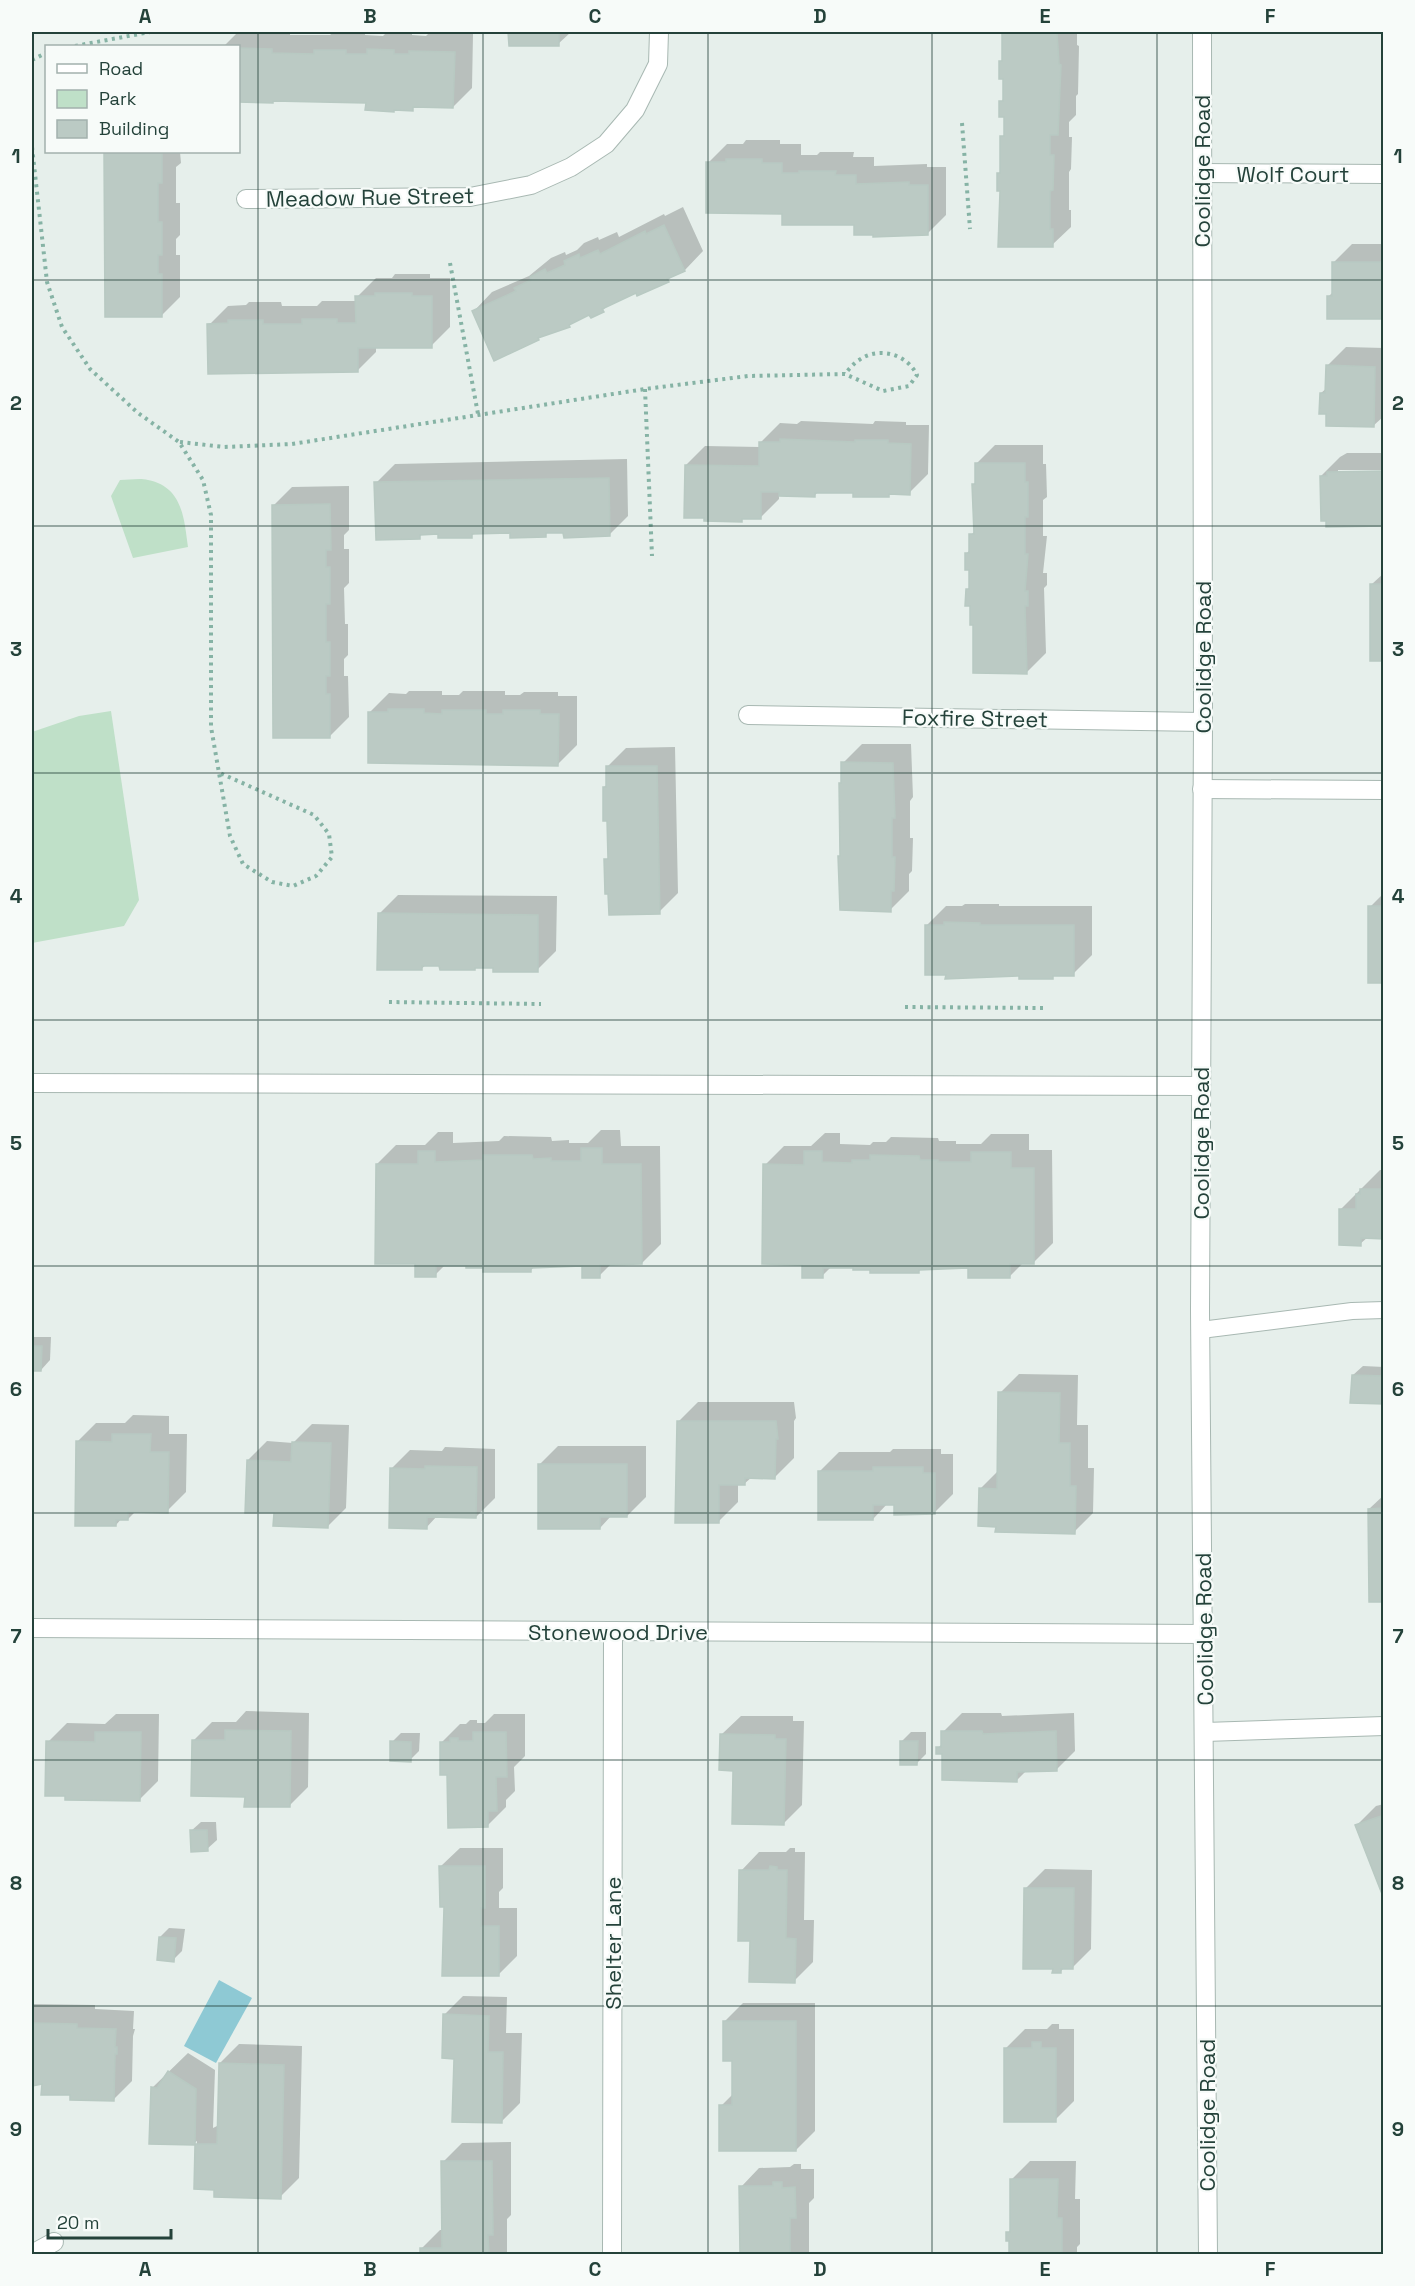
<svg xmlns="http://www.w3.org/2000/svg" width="1415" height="2286" viewBox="0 0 1415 2286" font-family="'Space Grotesk',sans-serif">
	<rect width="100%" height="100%" fill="#e6efeb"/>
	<g fill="#bfe0c8">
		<path d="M120 480C129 480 140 478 148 480 183 487 184 519 188 547L133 558 111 496Z"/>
		<path d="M111 711 139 900 124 926 32 943V732L79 716Z"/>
	</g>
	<path fill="#8ec9d4" d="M219 1980 252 1998 216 2063 184 2046Z"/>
	<g fill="#0003">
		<path d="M238 32H290V35H330L334 32H365V35L383 36 387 32H412V35L426 36 429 33 473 34 472 88 453 107 416 105 412 109H396L394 111 368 102 238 99V46H224Z"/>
		<path d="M510 32H571L558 44 510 45Z"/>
		<path d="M1004 32H1077V45L1079 46 1078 94 1076 96V115L1069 122V137H1072L1071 169 1069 172V210H1071V227L1052 245 1001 189 999 173 1002 170V137L1006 133V116L1001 102 1004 98V77L1000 62 1003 59Z"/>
		<path d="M746 140H780V144H801V155H817L820 152H854L853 157H874V166L927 164V167H946V215L927 234 783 212 708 163 727 144H743Z"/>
		<path d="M106 152H180L181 163 176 167V203H180V235L176 239V255H180V297L161 316H107Z"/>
		<path d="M683 207 703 251 685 270 674 274 668 280 638 294 637 291 609 304 603 310 590 313 575 320 569 326 542 335 538 339 474 311 492 292 529 276 551 258 565 252 566 255 577 250 584 243 598 237 599 240 617 232 619 237 664 214 665 216Z"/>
		<path d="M1352 244H1384V317L1328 297 1333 292V263Z"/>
		<path d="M395 274H430V278H450V327L431 346 376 347V352L357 371 209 325 228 306 246 305 249 302H281L282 306H317L322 301H357V297L376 278H392Z"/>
		<path d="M1346 347 1384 348V416L1373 426 1328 413 1321 393 1327 388V366Z"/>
		<path d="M801 421 873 424 875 421 906 422V425H929L928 474 909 493H891L888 496 855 491H819L815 495H779V499L760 518 744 517 741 520 686 465 705 446 760 447 761 442 780 423 797 424Z"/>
		<path d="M995 445H1043V464H1046L1047 497 1043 500V536H1047L1043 573H1047V585L1044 588 1046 653 1027 672 975 624 967 590 971 586V568L967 553 971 549V535L976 530 974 484 976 482V464Z"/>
		<path d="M1347 453H1384V470H1338V473L1384 524 1321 476 1340 457Z"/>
		<path d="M627 459 628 516 609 535 549 531 545 535 512 532 475 533 471 536 440 533H423L419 537 376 483 395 464Z"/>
		<path d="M349 486V530L344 535V549H349V583L344 588 345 624H348V655L344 659V676H348L349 717 330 736 273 506 292 487Z"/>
		<path d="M1384 573V659L1372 584Z"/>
		<path d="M409 691H442V695H459L463 691H505V695H520L524 692H558V696H577V745L558 764 370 712 389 693 406 694Z"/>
		<path d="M862 744H911L913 797 910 801V838H913L912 871 909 874V891L890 910 842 854 843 763Z"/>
		<path d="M675 747 678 893 659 912 606 860 609 857 608 819 604 787 608 784 607 767 626 748Z"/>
		<path d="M1384 893V982L1370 907Z"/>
		<path d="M398 895 557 896 556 951 537 970 494 966H477L475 969 440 965H426L421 969 379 914Z"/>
		<path d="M965 904H999V906H1092V955L1073 974 927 925 946 906H962Z"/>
		<path d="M601 1130H620L621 1146H660L661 1244 642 1263H612L599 1276 584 1265 534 1267 531 1270 445 1265 435 1275 417 1262 377 1164 396 1145H425L438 1132H453V1143L499 1141 504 1136 551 1137 552 1141 569 1140V1143H588Z"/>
		<path d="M825 1133H840V1144L870 1145 873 1142H886L891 1137 938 1138 939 1141H956V1144H981L991 1134H1029V1150H1052L1053 1243 1034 1262H1024L1010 1276 970 1267 922 1268 918 1272 854 1266H832L822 1276 803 1264 765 1165 784 1146H811Z"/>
		<path d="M1380 1170H1384V1237H1368L1360 1244 1341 1209Z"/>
		<path d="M32 1337H51L50 1360 41 1370 32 1369Z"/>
		<path d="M1363 1366 1384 1367V1403L1353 1375Z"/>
		<path d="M1019 1374 1078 1375 1077 1425H1088V1468H1094L1093 1513 1074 1532 980 1489 999 1470 1000 1393Z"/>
		<path d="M698 1402H794L796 1418 794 1421V1458L775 1477H752L744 1484H738V1502L719 1521 679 1421Z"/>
		<path d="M133 1415 169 1416V1434H187L186 1492 167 1511H136L128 1519 122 1518 116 1525 77 1442 96 1423H125Z"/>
		<path d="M312 1424 349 1425 346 1508 327 1527 275 1512 248 1460 267 1441 293 1443Z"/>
		<path d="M558 1446H646V1497L627 1516H611L600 1528 539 1465Z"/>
		<path d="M445 1447 495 1449V1498L476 1517 437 1516 426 1528 391 1469 410 1450 442 1451Z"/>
		<path d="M893 1449H941V1454H953V1494L934 1513 888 1503 873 1519 820 1471 839 1452H890Z"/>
		<path d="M1384 1495V1600L1369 1509Z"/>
		<path d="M246 1711 309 1713 308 1787 289 1806 246 1796 193 1741 212 1722H236Z"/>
		<path d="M962 1713H1001L1002 1716 1074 1713 1075 1751 1056 1770H1027L1016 1781 938 1748 943 1743V1732Z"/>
		<path d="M116 1714H159L158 1781 139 1800 48 1742 67 1723 105 1724Z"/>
		<path d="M494 1714H525V1756L514 1767 515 1791 506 1800V1807L487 1826 448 1773 441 1743 460 1724H466L470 1720H477V1723H485Z"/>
		<path d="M741 1716H793V1721H804L802 1805 783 1824 735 1769 722 1734Z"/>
		<path d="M911 1732H926V1754L916 1764 902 1741Z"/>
		<path d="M401 1733H420L419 1751 410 1760 392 1742Z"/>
		<path d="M1384 1804V1892L1357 1825 1376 1806Z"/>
		<path d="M201 1822H216L217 1840 207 1849 191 1831Z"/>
		<path d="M460 1848H503V1888L499 1892V1908H517V1956L498 1975 441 1866Z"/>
		<path d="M790 1848H795V1852H805L804 1920H814L813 1962 794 1981 751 1939 741 1871 759 1852H786Z"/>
		<path d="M1045 1869 1092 1870 1091 1949 1072 1968H1064L1060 1972 1054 1968 1026 1888Z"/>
		<path d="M169 1928 185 1929 182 1951 173 1960 160 1937Z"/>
		<path d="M463 1996 507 1997 506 2033H522L520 2103 501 2122 455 2058 444 2015Z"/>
		<path d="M743 2003H815V2131L796 2150 721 2106 734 2093V2060L724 2022Z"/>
		<path d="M32 2004 95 2005V2009L134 2011 133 2029H135L133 2036 132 2081 113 2100 71 2094 44 2082 32 2084Z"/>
		<path d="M1052 2024H1059V2029H1074V2101L1055 2120 1006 2048 1025 2029H1047Z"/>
		<path d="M239 2044 302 2046 299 2178 280 2197 216 2188H195L197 2141 194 2143 152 2088 188 2053 215 2070 213 2128 219 2125 220 2063Z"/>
		<path d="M511 2142V2215L507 2219V2254H421V2249L440 2230H443V2162L462 2143Z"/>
		<path d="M1030 2161H1076L1075 2199H1080V2244L1077 2247V2254H1011V2239L1008 2233 1011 2229V2180Z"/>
		<path d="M794 2164H801V2169H814V2198L809 2203V2254H741V2187L759 2168 790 2167Z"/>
	</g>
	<g fill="#bbcac4" stroke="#b8c9c2" stroke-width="1.5">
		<path d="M508 32H559V46H509Z"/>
		<path d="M1002 32H1057L1059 64 1061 65 1058 135H1050V155H1054L1053 190 1050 191V229H1053V247H998L1000 191H997V173H1000V136H1004V117H999V101H1003V79H999V61H1002Z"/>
		<path d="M240 48 272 49V53L314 54V50H346V54H367V49L394 50V54H409V51L455 52 453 108 413 107V111L394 110V112L365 110 366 103 273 101V103L238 102Z"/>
		<path d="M104 152H162V183H158V222H162V255H158V274H162V317H105Z"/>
		<path d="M726 159H762V163H782V173H799V171H836L835 175H856V184L909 182V185H928V235L873 237V235H854V225H782V214L706 213V162H726Z"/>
		<path d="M664 225 685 271 667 279 669 282 637 296 636 293 602 309 604 312 591 318 589 315 569 325 570 327 538 338 539 340 494 361 472 311 516 291 514 288 531 280 530 277 545 269 547 273 565 265 564 261 579 254 580 258 598 250 600 254 645 231 646 234Z"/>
		<path d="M1332 262H1384V319H1327V296H1332Z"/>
		<path d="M375 293H412V296H432V348H358V372L208 374 207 324 228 323V320H263V324H302V319H337V323H356L355 296H375Z"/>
		<path d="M1326 365 1375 367 1374 427 1326 426V414H1319L1320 393H1325Z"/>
		<path d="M780 439 855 442V440H888V443L911 444 910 495 889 494V497H853V493H815V497L779 496V492H761V519H742V522L704 521V518H684L685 465 759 466V442H780Z"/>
		<path d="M975 463H1025V482H1028V517H1025V554H1028L1025 591H1028V606H1025L1027 674 973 673V625H970V606H965L966 589H969V570H965V553H969V534H974L972 484H975Z"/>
		<path d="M1384 471V526L1326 527V521H1321L1320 476H1327V472Z"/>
		<path d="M609 478 610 536 564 538 563 533H546V537L510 538V533L472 534V538H438V534L420 535V539L376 540 374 482Z"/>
		<path d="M330 504 331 550H326V567H330V604H326V642H330V676H326V694H330V738H273L272 505Z"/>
		<rect x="1370" y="584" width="14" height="77"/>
		<path d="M388 709H424V713L442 714V710H486V714H503V710H540V714H559L558 766 368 763V712H388Z"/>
		<path d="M841 762 893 763 895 818H892V857H895L894 891H891V912L840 910 838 856H840L839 783H841Z"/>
		<path d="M606 766H657L660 914 609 915 608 894H605L604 859H608L607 821H603V787H606Z"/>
		<rect x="1368" y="906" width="16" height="77"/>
		<path d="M378 913 538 915V972H493V968H475V970H440L439 966H422V970H377Z"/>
		<path d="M944 922 980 923V925H1074V976H1053V979H1019V976L945 979 946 975H925V925H944Z"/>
		<path d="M581 1148H602V1164H641L642 1264 600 1265V1278H582V1266L531 1268V1272H483V1268H466V1266H436V1277H415V1264H375L376 1164H418V1151H435V1162L483 1160V1155H532L533 1159 551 1158V1161H581Z"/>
		<path d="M804 1151H822V1162L852 1163V1160H870V1155L919 1156 920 1160H938V1162H971V1152H1011V1168H1034V1264H1010V1278H968V1268L919 1270V1273H870V1270H853V1268H823V1278H802V1265L762 1264 763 1164 804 1165Z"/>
		<path d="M1360 1189H1382L1381 1194H1384V1239L1361 1238V1246L1339 1245V1209H1356V1194H1360Z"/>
		<path d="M32 1346H42L41 1371H32Z"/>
		<path d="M1352 1375 1384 1376V1404L1350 1403Z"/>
		<path d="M998 1392 1060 1393 1059 1443H1070V1486H1076L1075 1534 995 1532 996 1527 978 1526 979 1488 997 1489Z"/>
		<path d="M677 1421H776L778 1439H776L775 1479 745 1478V1485H719V1523H675Z"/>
		<path d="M112 1434H151L150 1452H169L168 1513 128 1512V1520H116V1526H75L76 1441 112 1442Z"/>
		<path d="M292 1442 331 1443 328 1528 273 1526 274 1513H245L247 1460 291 1462Z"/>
		<path d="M538 1464H627V1517H600V1529H538Z"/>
		<path d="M425 1466 477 1467 476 1518 427 1517V1529L389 1528 390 1468 425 1469Z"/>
		<path d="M873 1467H923V1473H935V1514L894 1515V1505H873V1520H818V1471H873Z"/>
		<path d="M1384 1508V1602H1369L1368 1509Z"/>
		<path d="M225 1730 291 1731 290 1807H244L245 1797 191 1796 192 1740H225Z"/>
		<path d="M941 1731H982L983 1734 1056 1731 1057 1771 1017 1772V1782L942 1780V1754H936V1747H941Z"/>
		<path d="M95 1732H141L140 1801 65 1800V1796H45L46 1741 95 1742Z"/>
		<path d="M473 1732H506L507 1777H496L497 1811H488V1827L448 1828 447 1775H440V1742H450V1738H458V1741H473Z"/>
		<path d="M720 1734 775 1735V1739H786L784 1825 732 1824 733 1771 719 1770Z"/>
		<path d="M390 1741 411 1742V1762L390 1761Z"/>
		<path d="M900 1741H918L917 1765H900Z"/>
		<path d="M1384 1815V1894H1382L1355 1825Z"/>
		<path d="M190 1830H207L208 1851 191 1852Z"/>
		<path d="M439 1866H485V1908H481V1926H499V1976H442L444 1907H440Z"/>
		<path d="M770 1866 777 1867V1870H787L786 1938 796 1939 795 1983 749 1982 750 1941H738L739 1870H769Z"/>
		<path d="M1024 1888H1074L1073 1969H1061V1973H1052L1053 1969H1023Z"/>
		<path d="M159 1937 176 1938 174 1962 157 1960Z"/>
		<path d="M443 2014 489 2016 488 2052H503L502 2123 452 2122 454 2059 442 2058Z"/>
		<path d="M723 2021H796V2151H719V2105H732V2061H723Z"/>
		<path d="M32 2023 77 2024V2028L116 2029 115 2047H117V2054H115L114 2101 70 2100V2095H41L42 2084 32 2086Z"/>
		<path d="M1032 2042H1041V2048H1056V2122H1004V2048H1032Z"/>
		<path d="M219 2063 284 2065 281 2199 214 2197V2190L194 2189 195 2145 149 2144 151 2087 157 2088 168 2071 196 2089 195 2144H217Z"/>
		<path d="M441 2161H492L493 2235H488L489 2254H420V2248H442Z"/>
		<path d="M1010 2179H1058L1057 2218H1062V2254H1009V2241H1006V2232H1010Z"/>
		<path d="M773 2182H782V2188L795 2187 796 2218H790V2254H740L739 2186H773Z"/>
	</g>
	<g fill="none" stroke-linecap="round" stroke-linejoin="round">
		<defs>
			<path id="service" d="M1201 1330 1352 1311 1384 1310"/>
			<g id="minor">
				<path d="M1202 173 1384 174"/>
				<path d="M246 199 470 197 531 185 571 167 606 144 635 110 658 64 659 32"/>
				<path d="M748 715 1203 722"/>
				<path d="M1202 789 1384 790"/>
				<path d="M32 1083 1201 1086"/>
				<path d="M32 1628 1204 1634"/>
				<path d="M1205 1732 1384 1726"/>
				<path d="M32 2254 54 2242"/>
				<path d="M612 2254 613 1632"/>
			</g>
			<path id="tertiary" d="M1202 32 1203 722 1200 1311 1208 2254"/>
		</defs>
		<use href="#service" stroke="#a8b8b2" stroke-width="18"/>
		<use href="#minor" stroke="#a8b8b2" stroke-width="20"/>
		<use href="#tertiary" stroke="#a8b8b2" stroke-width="20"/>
		<g stroke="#86b3a5" stroke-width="4" stroke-dasharray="3 4.5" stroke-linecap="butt">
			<path d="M75 46 150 32"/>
			<path d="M32 60 46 53"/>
			<path d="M962 123 970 229"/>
			<path d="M32 147 47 282 62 327 90 369 138 413 179 442 203 480 211 515V727L230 836 243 864 272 882 293 886 316 876 332 857 329 834 314 815 220 773"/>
			<path d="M450 263 478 414"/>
			<path d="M645 389 652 556"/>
			<path d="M180 442 224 447 292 444 645 389 748 376 845 374 883 391 909 386 917 375C907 354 879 346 859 360 854 363 849 369 845 374"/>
			<path d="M389 1002 541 1004"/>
			<path d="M905 1007 1043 1008"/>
		</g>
		<use href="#service" stroke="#fff" stroke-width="16"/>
		<use href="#minor" stroke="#fff" stroke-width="18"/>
		<use href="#tertiary" stroke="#fff" stroke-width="18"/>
	</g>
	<path fill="none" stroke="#24423a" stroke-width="1.5" stroke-opacity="0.55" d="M258 32V2254M483 32V2254M708 32V2254M932 32V2254M1157 32V2254M32 280H1384M32 526H1384M32 773H1384M32 1020H1384M32 1266H1384M32 1513H1384M32 1760H1384M32 2006H1384"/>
	<g text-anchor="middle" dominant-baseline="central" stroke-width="4.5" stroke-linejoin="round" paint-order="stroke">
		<g font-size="22" fill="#24423a" stroke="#f7fbf9">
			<text transform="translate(1202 171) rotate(-90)">Coolidge Road</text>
			<text x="1293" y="174">Wolf Court</text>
			<text transform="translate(370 197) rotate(-1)">Meadow Rue Street</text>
			<text transform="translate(1203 657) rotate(-90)">Coolidge Road</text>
			<text transform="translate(975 718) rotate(1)">Foxfire Street</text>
			<text transform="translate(1201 1143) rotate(-90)">Coolidge Road</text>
			<text transform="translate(1204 1629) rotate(-91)">Coolidge Road</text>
			<text x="618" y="1632">Stonewood Drive</text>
			<text transform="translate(613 1943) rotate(-90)">Shelter Lane</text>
			<text transform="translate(1207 2115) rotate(-90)">Coolidge Road</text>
		</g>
	</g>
	<rect width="1415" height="2286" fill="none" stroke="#f7fbf9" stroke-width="66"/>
	<rect x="45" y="45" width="195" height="108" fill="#f7fbf9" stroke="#a3b1ad" stroke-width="1.5"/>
	<rect x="57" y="64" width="30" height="9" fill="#ffffff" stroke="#a3b1ad" stroke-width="1.5"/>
	<text x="99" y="75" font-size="18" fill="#24423a">Road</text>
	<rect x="57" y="90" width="30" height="18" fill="#bfe0c8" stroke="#a3b1ad" stroke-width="1.5"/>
	<text x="99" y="105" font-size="18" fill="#24423a">Park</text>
	<rect x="57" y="120" width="30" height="18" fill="#bbcac4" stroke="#a3b1ad" stroke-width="1.5"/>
	<text x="99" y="135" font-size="18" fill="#24423a">Building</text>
	<path d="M48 2229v9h123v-9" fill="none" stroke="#24423a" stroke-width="3"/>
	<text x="57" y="2229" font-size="18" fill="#24423a" stroke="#f7fbf9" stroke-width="4.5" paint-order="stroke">20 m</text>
	<rect x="33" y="33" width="1349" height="2220" fill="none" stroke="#24423a" stroke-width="2"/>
	<g font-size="20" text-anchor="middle" font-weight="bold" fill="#24423a">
		<text x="145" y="23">A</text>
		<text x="370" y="23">B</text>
		<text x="595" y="23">C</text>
		<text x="820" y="23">D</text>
		<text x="1045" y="23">E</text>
		<text x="1270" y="23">F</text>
		<text x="16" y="163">1</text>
		<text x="1398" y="163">1</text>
		<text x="16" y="410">2</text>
		<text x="1398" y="410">2</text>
		<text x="16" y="656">3</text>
		<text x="1398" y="656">3</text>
		<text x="16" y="903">4</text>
		<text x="1398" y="903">4</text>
		<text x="16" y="1150">5</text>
		<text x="1398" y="1150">5</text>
		<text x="16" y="1396">6</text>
		<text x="1398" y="1396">6</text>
		<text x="16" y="1643">7</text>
		<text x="1398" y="1643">7</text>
		<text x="16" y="1890">8</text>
		<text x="1398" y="1890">8</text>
		<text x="16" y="2136">9</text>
		<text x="1398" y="2136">9</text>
		<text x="145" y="2276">A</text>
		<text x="370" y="2276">B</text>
		<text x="595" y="2276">C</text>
		<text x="820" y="2276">D</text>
		<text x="1045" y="2276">E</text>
		<text x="1270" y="2276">F</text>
	</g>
</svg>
